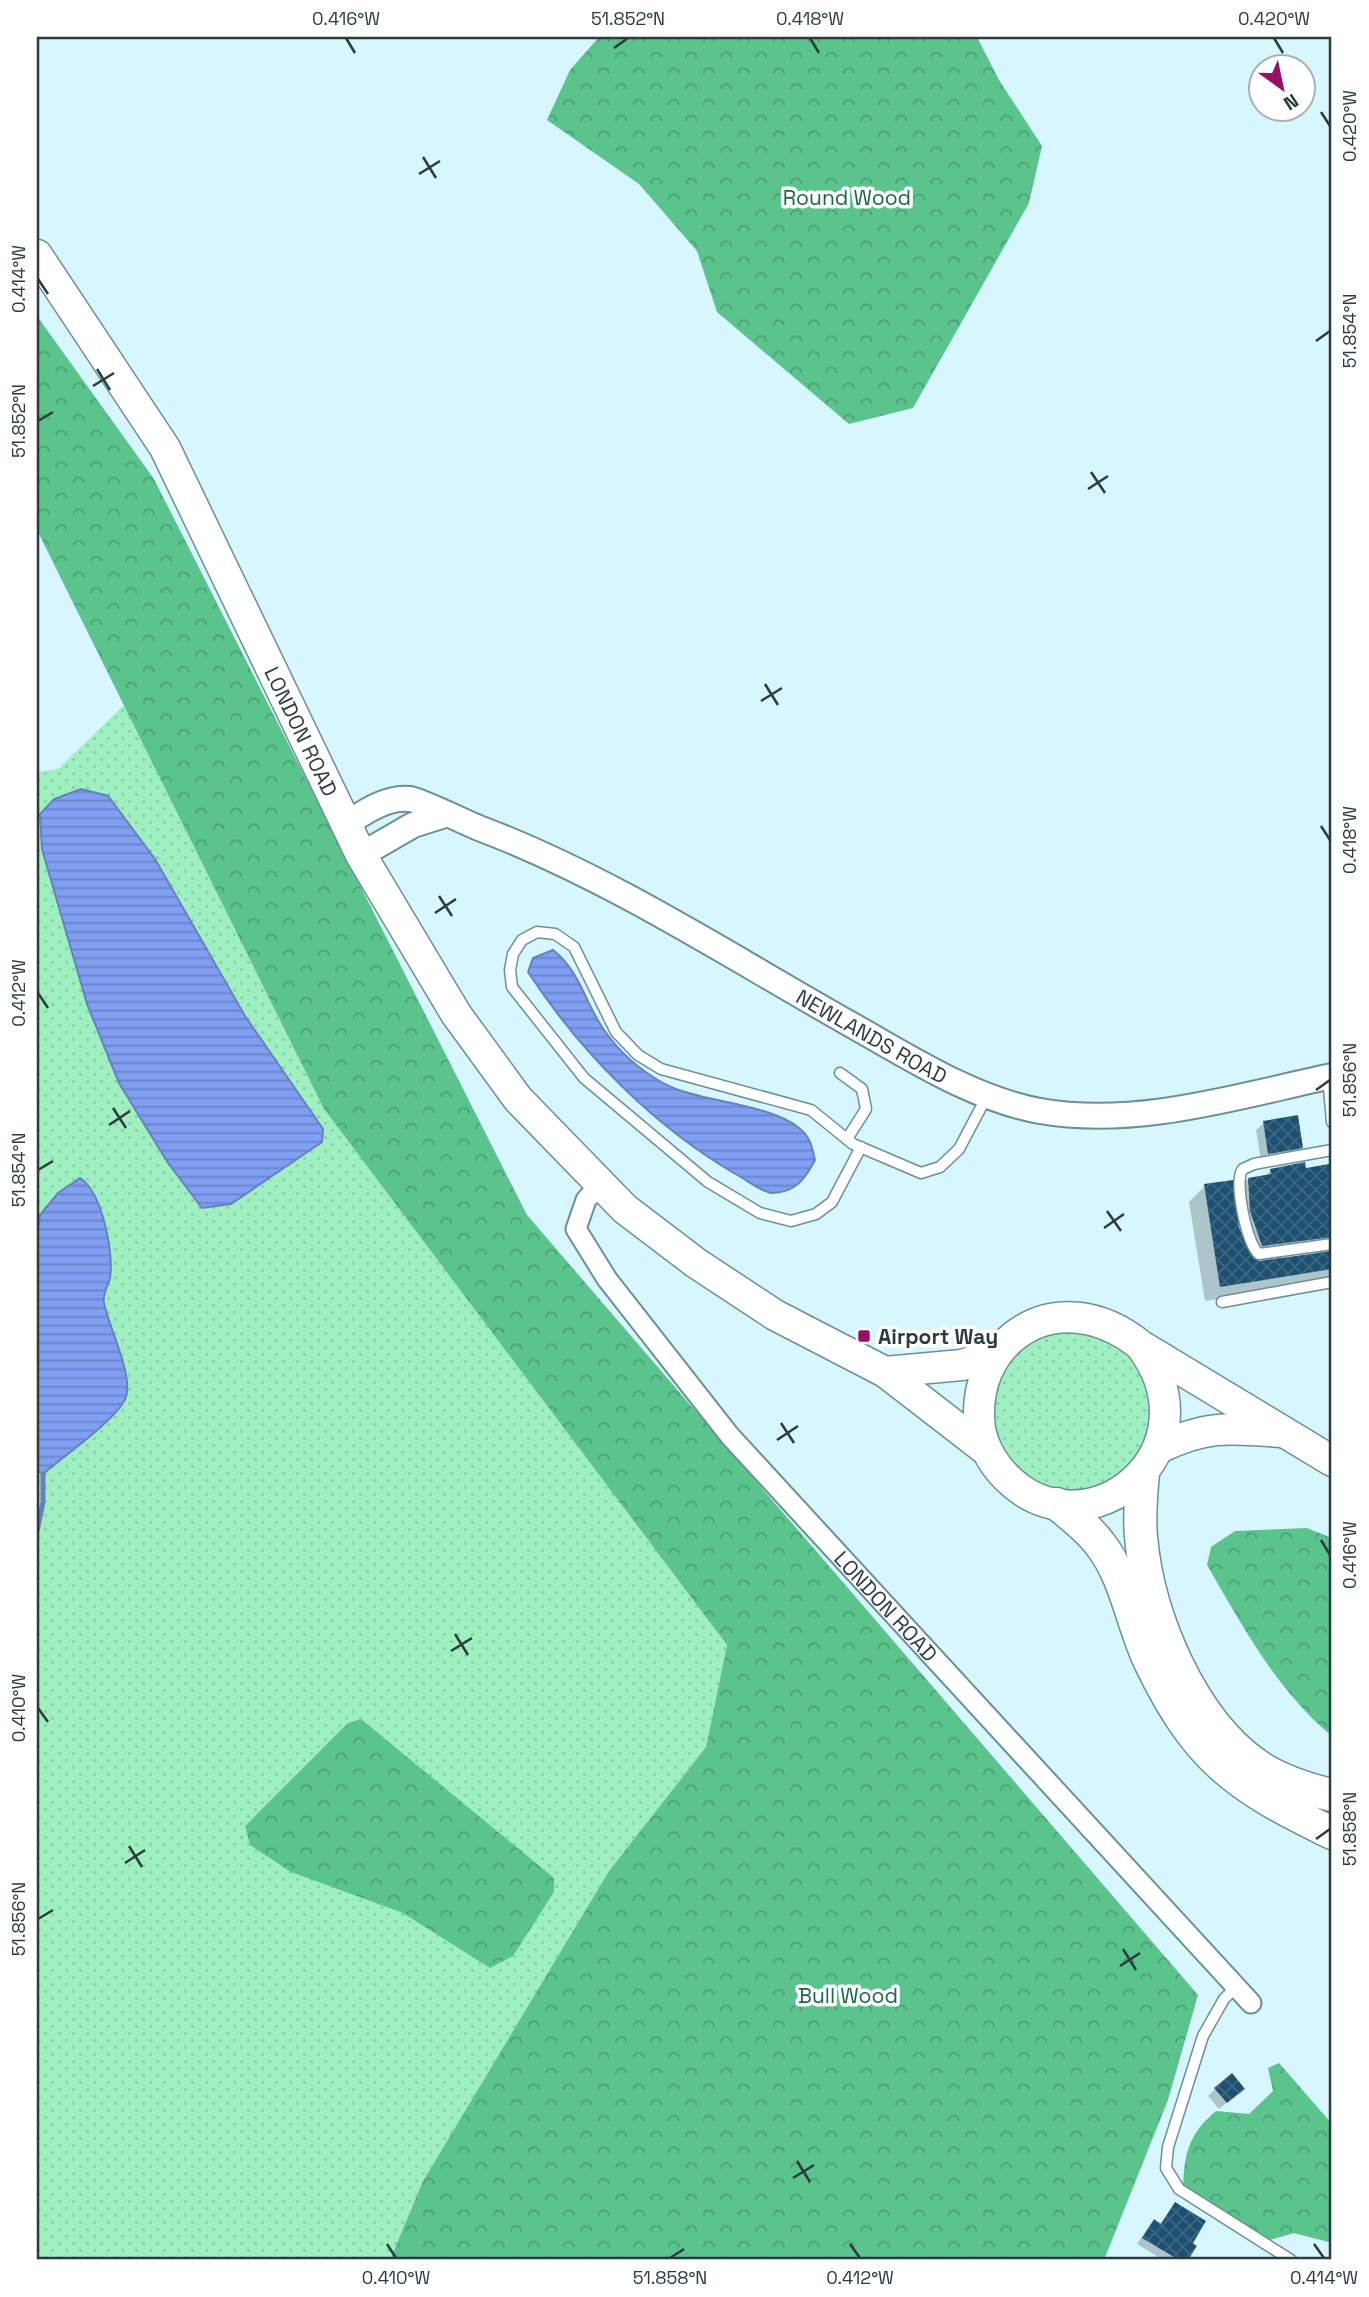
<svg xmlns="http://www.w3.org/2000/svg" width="1369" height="2297" viewBox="0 0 1369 2297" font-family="'Space Grotesk',sans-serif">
	<defs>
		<pattern id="grass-dots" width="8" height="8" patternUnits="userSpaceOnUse" patternTransform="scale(1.75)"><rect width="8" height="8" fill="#9ff0c1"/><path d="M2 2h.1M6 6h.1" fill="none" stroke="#89cfa7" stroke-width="1.8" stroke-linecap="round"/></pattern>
		<pattern id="forest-crowns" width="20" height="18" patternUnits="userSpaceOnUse" patternTransform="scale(1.75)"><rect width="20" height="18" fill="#5bc38c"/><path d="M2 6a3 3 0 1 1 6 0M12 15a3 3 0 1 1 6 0" fill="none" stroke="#4ba074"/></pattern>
		<pattern id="water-rules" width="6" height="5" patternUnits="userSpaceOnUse" patternTransform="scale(1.75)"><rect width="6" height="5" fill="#809ff3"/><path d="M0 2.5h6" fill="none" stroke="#6983c6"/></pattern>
		<pattern id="building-cross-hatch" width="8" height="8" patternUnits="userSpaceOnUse" patternTransform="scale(1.75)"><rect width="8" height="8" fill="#1d5071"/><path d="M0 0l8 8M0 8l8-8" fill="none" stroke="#3e6782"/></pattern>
	</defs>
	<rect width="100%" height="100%" fill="#d7f6fd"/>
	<g fill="url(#grass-dots)">
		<path d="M124 705 324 1109 727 1645 706 1747 609 1871 423 2181 390 2260H37V772L58 769Z"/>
		<path d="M1073 1331C1102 1337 1131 1347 1145 1376 1153 1391 1150 1420 1151 1437L1115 1484C1098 1486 1073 1496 1057 1494 1051 1493 1043 1487 1037 1484 960 1445 987 1338 1073 1331Z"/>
	</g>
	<g fill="url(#forest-crowns)">
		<path d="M599 37H977L999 80 1042 146 1029 203 913 408 849 424 717 312 697 251 639 184 547 120 570 70Z"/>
		<path d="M37 316 154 479 527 1215 1198 1995 1168 2100 1104 2260H390L423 2181 609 1871 706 1747 727 1645 324 1109 37 530Z"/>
		<path d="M1307 1528 1332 1538V1736C1277 1691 1242 1625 1207 1565L1211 1547 1235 1531Z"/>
		<path d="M361 1719 554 1878V1892L513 1956 490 1968 403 1913 291 1872 250 1845 245 1826 348 1723Z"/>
		<path d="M1279 2063 1332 2124V2243L1294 2233 1267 2241 1183 2191C1184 2156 1187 2135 1216 2111L1249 2114 1273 2091 1268 2068Z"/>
	</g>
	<g fill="url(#water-rules)" stroke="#6781bd" stroke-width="2">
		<path d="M81 789 108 796 155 859 245 1016 323 1129 322 1142 231 1204 202 1208 168 1163 119 1083 87 1004 42 849 40 814 54 799Z"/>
		<path d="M553 950C580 971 585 1003 604 1030 620 1053 638 1069 663 1083 697 1102 769 1103 799 1128 810 1136 812 1147 815 1160 805 1179 795 1193 772 1193 762 1192 748 1181 739 1176 655 1128 581 1053 528 972L533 958Z"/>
		<path d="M80 1178C102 1192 114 1252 110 1278 108 1286 102 1295 104 1303 109 1328 133 1374 126 1397 119 1418 61 1458 43 1474L37 1471V1233L40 1215 58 1193Z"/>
	</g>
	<g fill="#0003" fill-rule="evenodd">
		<path d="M1264 1123 1301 1147 1294 1154 1261 1160 1256 1130Z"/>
		<path d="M1332 1165V1281L1205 1301 1189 1202 1205 1186 1233 1195 1248 1179 1265 1177 1271 1170H1305ZM1316 1251 1320 1255 1282 1259 1281 1256Z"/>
		<path d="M1215 2089 1235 2096 1219 2109 1208 2096Z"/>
		<path d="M1175 2204 1204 2222 1185 2260H1163L1137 2244 1148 2228 1154 2221 1159 2225Z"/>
	</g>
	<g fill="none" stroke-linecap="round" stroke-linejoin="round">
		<path stroke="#6781bd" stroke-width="5" d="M37 1531 43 1502V1474"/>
	</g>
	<g fill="url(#building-cross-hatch)">
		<path d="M1298 1115 1303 1148 1268 1154 1263 1121Z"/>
		<path d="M1305 1162 1306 1168 1329 1164 1332 1237 1262 1246 1250 1211 1248 1178 1271 1174 1270 1169Z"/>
		<path d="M1233 1180 1239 1228 1254 1259 1260 1261 1332 1251V1269L1220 1287 1204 1184Z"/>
		<path d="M1232 2073 1245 2089 1227 2103 1214 2088Z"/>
		<path d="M1175 2202 1206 2221 1193 2243 1197 2246 1188 2260H1179L1142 2238 1154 2219 1161 2224Z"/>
	</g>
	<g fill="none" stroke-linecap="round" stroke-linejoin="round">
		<defs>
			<g id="service">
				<path d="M840 1073 862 1089 866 1109 847 1139"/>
				<path d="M1328 1077 1332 1122"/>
				<path d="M861 1147 832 1202 816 1214 791 1221 760 1213 708 1182 584 1078 512 987 510 970 513 954 522 940 537 932 555 934 574 947 616 1032 638 1055 661 1069 811 1110 853 1144 921 1173 940 1167 959 1149 987 1096"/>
				<path d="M1332 1150 1254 1164 1243 1169C1233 1179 1247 1246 1259 1254L1332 1244"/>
				<path d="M1222 1302 1332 1282"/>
				<path d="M1235 1988 1224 1999 1203 2036 1168 2147 1166 2168 1179 2189 1291 2260"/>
			</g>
			<g id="minor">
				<path id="s1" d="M600 1184 586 1200 576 1229 607 1279 730 1436 1251 2003"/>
			</g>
			<g id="tertiary">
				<path id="s2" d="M346 824C363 813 387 796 410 799 423 801 467 824 484 830 612 879 731 957 850 1024 909 1057 973 1099 1040 1111 1137 1128 1238 1096 1332 1076"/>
				<path d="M361 855 413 825 445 815"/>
			</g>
			<g id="primary">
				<path id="s3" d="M37 255 165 448 361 855 456 1014 518 1099 625 1209 696 1263 775 1315 885 1372 986 1450"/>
				<path d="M1140 1345C1220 1449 1089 1558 1007 1478 991 1462 979 1440 979 1417 978 1386 989 1357 1013 1337 1053 1305 1103 1315 1140 1345L1332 1461"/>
				<path d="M885 1372 962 1365 997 1353"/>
				<path d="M1159 1448C1207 1425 1229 1428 1281 1432"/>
			</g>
			<g id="trunk">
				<path d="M1143 1473C1141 1494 1139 1516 1141 1537 1148 1616 1191 1720 1258 1766 1281 1781 1306 1789 1332 1795"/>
				<path d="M1057 1504C1072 1516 1088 1528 1100 1544 1126 1577 1132 1624 1150 1662 1197 1760 1237 1787 1332 1833"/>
			</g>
		</defs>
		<use href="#service" stroke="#6c9098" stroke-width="13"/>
		<use href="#minor" stroke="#6c9098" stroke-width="23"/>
		<use href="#tertiary" stroke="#6c9098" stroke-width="28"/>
		<use href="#primary" stroke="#6c9098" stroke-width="33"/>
		<use href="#trunk" stroke="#6c9098" stroke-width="35"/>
		<use href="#service" stroke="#fff" stroke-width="10"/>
		<use href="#minor" stroke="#fff" stroke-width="19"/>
		<use href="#tertiary" stroke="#fff" stroke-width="24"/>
		<use href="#primary" stroke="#fff" stroke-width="30"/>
		<use href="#trunk" stroke="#fff" stroke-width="32"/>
	</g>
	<path fill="none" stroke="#2c3b3e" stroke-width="2.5" d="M346 38 355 53M810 38 819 53M1274 38 1283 53M614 48 628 38M1321 112 1330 126M423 157 436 178M419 174 440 161M38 279 48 294M1316 341 1330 331M97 369 110 390M93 386 114 373M38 421 53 412M1091 472 1105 493M1088 489 1108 476M765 684 778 705M761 701 782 688M1321 826 1330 840M439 896 452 916M435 913 456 899M38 993 48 1008M1316 1090 1330 1080M113 1108 126 1128M109 1125 130 1111M38 1170 53 1161M1107 1211 1121 1231M1104 1228 1124 1214M781 1423 794 1443M777 1440 798 1426M1321 1540 1330 1555M455 1634 468 1655M451 1651 472 1638M38 1708 48 1722M1316 1839 1330 1829M129 1846 142 1867M125 1863 145 1850M38 1919 53 1910M1123 1949 1136 1970M1120 1966 1140 1953M797 2161 810 2182M793 2178 814 2165M387 2244 396 2258M850 2244 860 2258M1314 2244 1324 2258M670 2258 684 2249"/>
	<rect fill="#971065" stroke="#fff" stroke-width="2.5" x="857" y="1329" width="14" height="14" rx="3.5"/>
	<g text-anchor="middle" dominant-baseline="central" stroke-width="7" stroke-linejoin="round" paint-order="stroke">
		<g font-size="21" fill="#1b6743" stroke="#fff">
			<text x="847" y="197">Round Wood</text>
			<text x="848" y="1995">Bull Wood</text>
		</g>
		<g font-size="21" fill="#2c3b3e" stroke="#fff">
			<text stroke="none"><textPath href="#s3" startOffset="546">LONDON ROAD</textPath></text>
			<text stroke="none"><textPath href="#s2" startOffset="590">NEWLANDS ROAD</textPath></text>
			<text stroke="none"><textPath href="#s1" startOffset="541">LONDON ROAD</textPath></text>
		</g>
		<g font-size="21" font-weight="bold" fill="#2c3b3e" stroke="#fff" text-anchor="start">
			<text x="878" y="1336">Airport Way</text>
		</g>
	</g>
	<rect width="1369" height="2297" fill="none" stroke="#ffffff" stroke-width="77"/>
	<g transform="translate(1282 88) rotate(147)"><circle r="33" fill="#ffffff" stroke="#abb1b2" stroke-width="2"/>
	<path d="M0-5L12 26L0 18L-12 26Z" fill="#971065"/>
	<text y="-10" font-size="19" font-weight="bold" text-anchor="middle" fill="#2c3b3e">N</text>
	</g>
	<rect x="38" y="38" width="1292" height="2220" fill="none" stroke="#2c3b3e" stroke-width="2.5"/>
	<g font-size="18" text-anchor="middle" fill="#2c3b3e">
		<text x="346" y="25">0.416°W</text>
		<text x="628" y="25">51.852°N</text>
		<text x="810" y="25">0.418°W</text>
		<text x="1274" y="25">0.420°W</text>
		<text transform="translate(1350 126) rotate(-90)" y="6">0.420°W</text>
		<text transform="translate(19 279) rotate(-90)" y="6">0.414°W</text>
		<text transform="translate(1350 331) rotate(-90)" y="6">51.854°N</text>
		<text transform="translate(19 421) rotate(-90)" y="6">51.852°N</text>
		<text transform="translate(1350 840) rotate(-90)" y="6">0.418°W</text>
		<text transform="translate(19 993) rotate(-90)" y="6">0.412°W</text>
		<text transform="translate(1350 1080) rotate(-90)" y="6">51.856°N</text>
		<text transform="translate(19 1170) rotate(-90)" y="6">51.854°N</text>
		<text transform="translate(1350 1555) rotate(-90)" y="6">0.416°W</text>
		<text transform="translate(19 1708) rotate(-90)" y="6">0.410°W</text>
		<text transform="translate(1350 1829) rotate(-90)" y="6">51.858°N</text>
		<text transform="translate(19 1919) rotate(-90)" y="6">51.856°N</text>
		<text x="396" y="2284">0.410°W</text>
		<text x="670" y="2284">51.858°N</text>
		<text x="860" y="2284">0.412°W</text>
		<text x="1324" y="2284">0.414°W</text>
	</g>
</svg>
